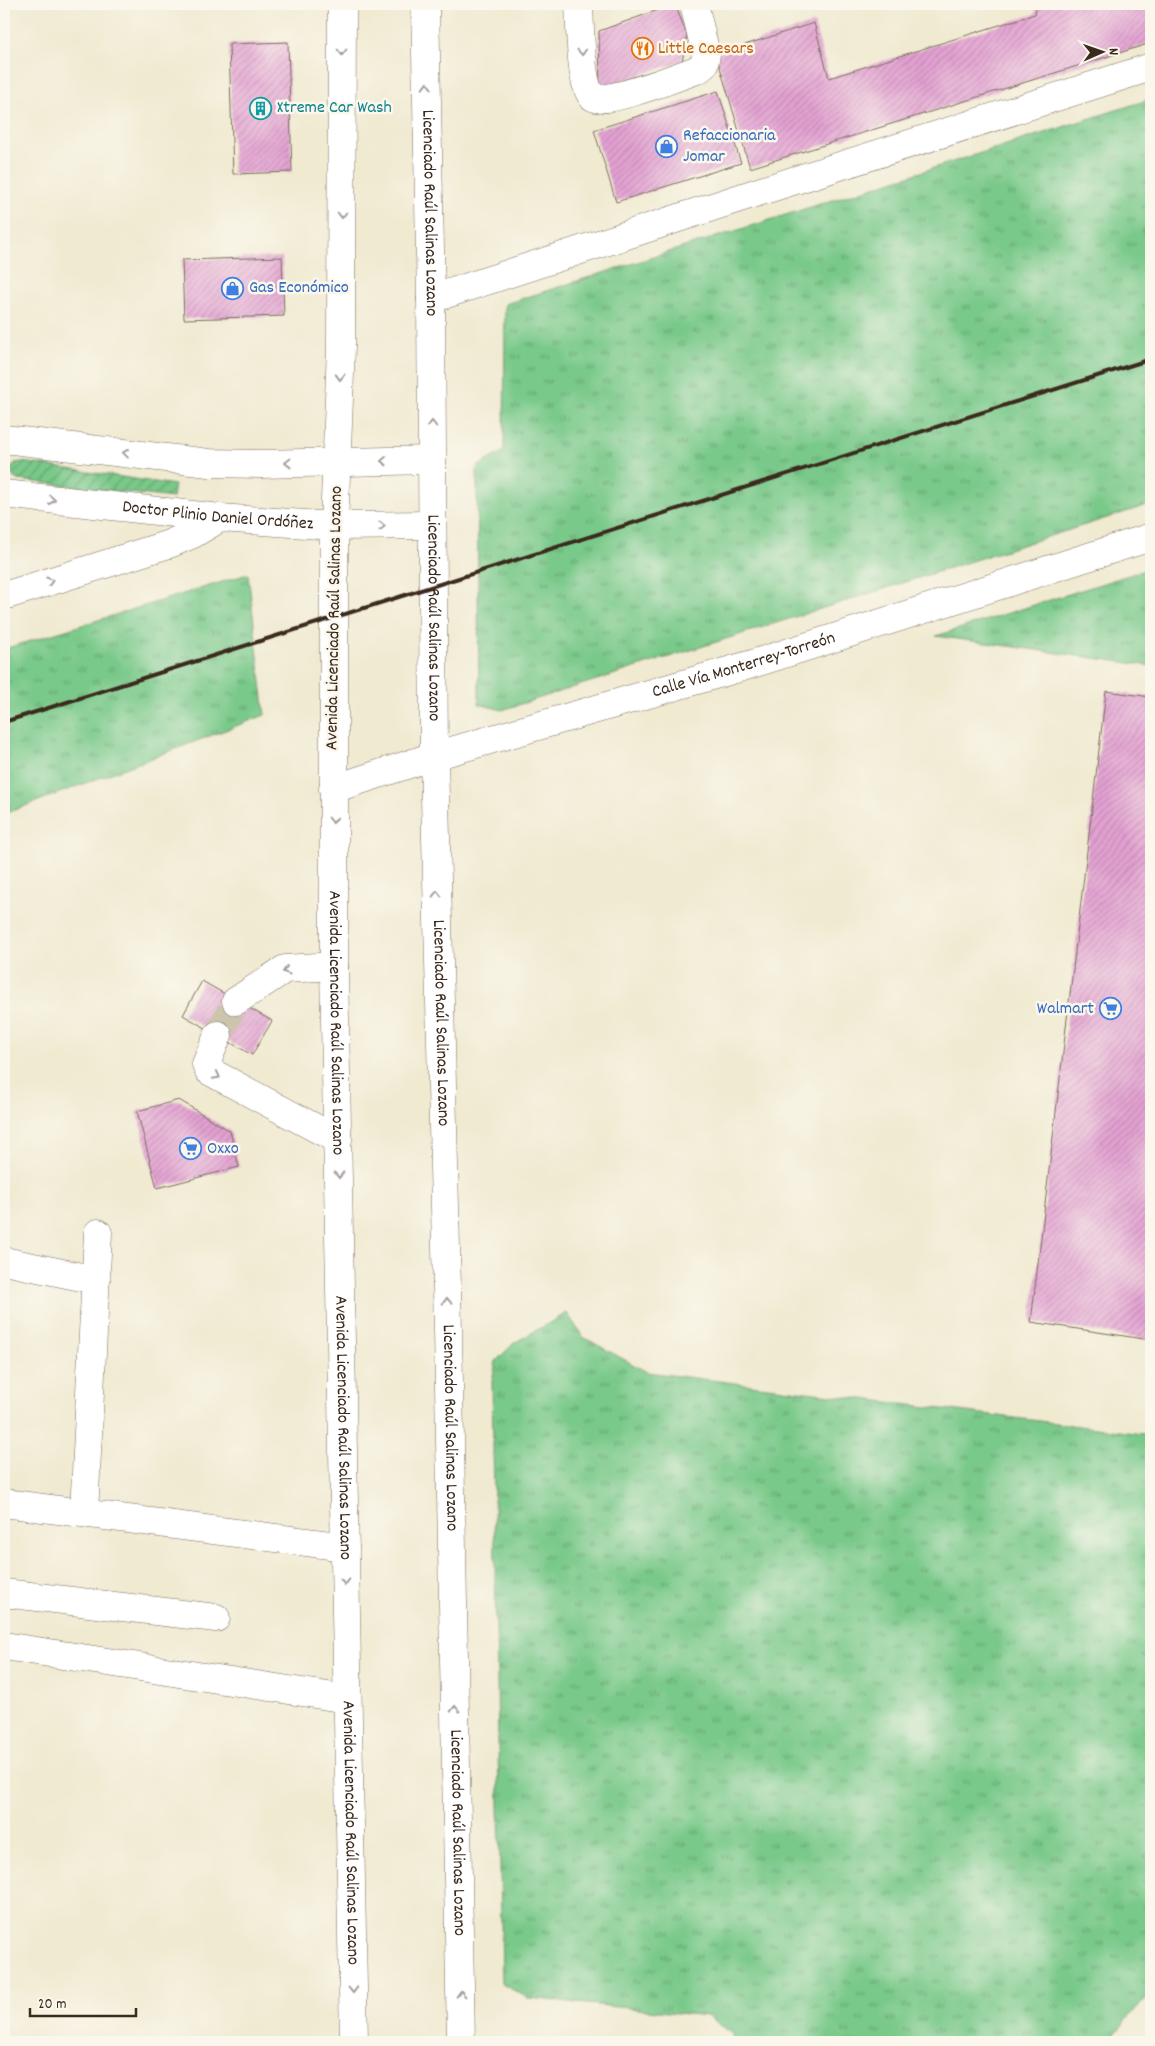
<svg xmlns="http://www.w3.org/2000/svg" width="1155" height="2046" viewBox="0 0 1155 2046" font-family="Dekko,sans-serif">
	<defs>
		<pattern id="grass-tufts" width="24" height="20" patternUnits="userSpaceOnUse" patternTransform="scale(1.25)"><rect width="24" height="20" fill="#79c98a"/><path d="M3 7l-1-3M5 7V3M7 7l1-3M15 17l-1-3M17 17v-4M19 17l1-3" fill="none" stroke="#64a370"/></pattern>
		<pattern id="garden-furrows" width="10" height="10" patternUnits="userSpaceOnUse" patternTransform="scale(1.25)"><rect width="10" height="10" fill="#79c98a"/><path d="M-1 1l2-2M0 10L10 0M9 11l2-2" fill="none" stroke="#64a370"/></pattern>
		<pattern id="building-hatch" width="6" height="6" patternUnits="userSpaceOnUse" patternTransform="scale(1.25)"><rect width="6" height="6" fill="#e4a2d3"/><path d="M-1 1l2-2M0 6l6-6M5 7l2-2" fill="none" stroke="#ba84ab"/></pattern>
	</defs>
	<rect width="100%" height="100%" fill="#fbf7ec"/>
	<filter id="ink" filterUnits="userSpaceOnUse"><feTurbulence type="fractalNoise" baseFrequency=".02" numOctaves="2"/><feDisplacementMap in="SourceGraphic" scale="10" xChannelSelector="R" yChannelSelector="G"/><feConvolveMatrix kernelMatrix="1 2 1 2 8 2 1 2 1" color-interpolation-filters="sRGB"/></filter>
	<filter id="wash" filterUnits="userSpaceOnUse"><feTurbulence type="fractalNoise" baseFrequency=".0096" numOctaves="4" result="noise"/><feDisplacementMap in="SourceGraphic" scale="20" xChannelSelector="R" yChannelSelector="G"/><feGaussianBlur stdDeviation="1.12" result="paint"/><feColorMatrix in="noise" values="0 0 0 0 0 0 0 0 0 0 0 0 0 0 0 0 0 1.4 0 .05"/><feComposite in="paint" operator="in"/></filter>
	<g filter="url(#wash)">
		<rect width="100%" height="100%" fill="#f0ead1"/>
		<g fill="url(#grass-tufts)" stroke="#5a7a54">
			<path d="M1151 99V504L502 710 479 704 477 467 504 451 505 304Z"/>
			<path d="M1151 568V666L936 636Z"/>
			<path d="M248 574 265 715 4 814V649Z"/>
			<path d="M567 1313 583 1337 647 1372 1151 1435V1991L1108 2042H734L733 2034 708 2016 528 1998 502 1984 492 1381 496 1361 514 1343Z"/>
		</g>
		<path fill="url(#garden-furrows)" stroke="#5a7a54" d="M22 462 175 485 173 498 19 480 14 478 10 471 15 463Z"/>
		<g id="blocks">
			<g fill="url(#building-hatch)">
				<path d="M675 4 687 35 682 62 600 87 599 31Z"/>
				<path d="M1037 4H1151V43L750 168 716 54 814 23 829 78 1035 14Z"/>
				<path d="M288 42 292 172 233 174 229 44Z"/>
				<path d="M718 91 741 163 616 202 594 130Z"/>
				<path d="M282 257 284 316 184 319 182 260Z"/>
				<path d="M1106 691 1151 697V1340L1031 1322Z"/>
				<path d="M202 981 272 1021 252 1055 183 1015Z"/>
				<path d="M179 1100 230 1131 239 1167 157 1188 137 1111Z"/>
			</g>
		</g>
	</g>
	<g filter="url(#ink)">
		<use href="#blocks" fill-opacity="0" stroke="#7a6d5d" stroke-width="1"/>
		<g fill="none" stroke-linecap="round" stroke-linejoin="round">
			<path stroke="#ccc4ad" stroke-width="28" stroke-dasharray="28 14" stroke-linecap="butt" d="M218 1035 236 1001"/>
			<defs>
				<g id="minor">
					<path d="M579 4C580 21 580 88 593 97 604 106 682 75 699 69L704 65 706 54 694 4"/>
					<path d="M431 299 752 194 1151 67"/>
					<path d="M4 439 209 463 260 464 431 460"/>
					<path id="s1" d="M4 494 220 518 334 526 432 525"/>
					<path d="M4 596 169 544 193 534 220 518"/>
					<path id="s2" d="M333 789 434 756 749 665 1151 537"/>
					<path d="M236 1001 285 969 334 966"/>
					<path d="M218 1035 206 1064 209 1071 338 1140"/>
					<path d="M4 1261 96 1280"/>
					<path d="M4 1503 345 1547"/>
					<path d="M84 1513 98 1233"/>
					<path d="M4 1593 216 1618"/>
					<path d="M4 1646 347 1699"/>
				</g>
				<g id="major">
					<path id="s3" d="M342 4 341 347 334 526V966L354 2042"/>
					<path id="s4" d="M425 4 431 299 434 756 448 1330 461 2042"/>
				</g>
			</defs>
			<use href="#minor" stroke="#7a6d5d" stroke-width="29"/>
			<use href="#major" stroke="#7a6d5d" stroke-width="29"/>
			<use href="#minor" stroke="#fff" stroke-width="28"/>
			<use href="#major" stroke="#fff" stroke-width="28"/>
			<path stroke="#3b2a1e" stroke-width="4" d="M4 722 1151 359"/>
		</g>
		<defs><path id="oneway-chevron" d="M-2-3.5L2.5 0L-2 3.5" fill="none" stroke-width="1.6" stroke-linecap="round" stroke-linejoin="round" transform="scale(1.25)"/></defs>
		<g stroke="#a79f9a">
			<use href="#oneway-chevron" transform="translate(342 52) rotate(90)"/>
			<use href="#oneway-chevron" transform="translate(582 52) rotate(86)"/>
			<use href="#oneway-chevron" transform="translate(427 86) rotate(-91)"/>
			<use href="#oneway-chevron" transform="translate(342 215) rotate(90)"/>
			<use href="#oneway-chevron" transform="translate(340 377) rotate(92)"/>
			<use href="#oneway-chevron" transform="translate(432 424) rotate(-90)"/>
			<use href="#oneway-chevron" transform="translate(126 453) rotate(-173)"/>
			<use href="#oneway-chevron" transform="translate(384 461) rotate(179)"/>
			<use href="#oneway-chevron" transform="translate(288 463) rotate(179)"/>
			<use href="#oneway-chevron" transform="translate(52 500) rotate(6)"/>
			<use href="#oneway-chevron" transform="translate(382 526) rotate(-1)"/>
			<use href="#oneway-chevron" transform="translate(50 581) rotate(-17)"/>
			<use href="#oneway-chevron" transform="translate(333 820) rotate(90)"/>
			<use href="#oneway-chevron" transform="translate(437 894) rotate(-91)"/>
			<use href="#oneway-chevron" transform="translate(286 971) rotate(163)"/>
			<use href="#oneway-chevron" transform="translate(217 1076) rotate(28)"/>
			<use href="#oneway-chevron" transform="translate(339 1175) rotate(89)"/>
			<use href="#oneway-chevron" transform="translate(447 1301) rotate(-91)"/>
			<use href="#oneway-chevron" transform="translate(345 1582) rotate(89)"/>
			<use href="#oneway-chevron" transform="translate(455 1709) rotate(-91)"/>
			<use href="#oneway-chevron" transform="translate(353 1990) rotate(89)"/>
			<use href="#oneway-chevron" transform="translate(461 1994) rotate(-91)"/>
		</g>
	</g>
	<defs>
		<symbol id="restaurant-ring" viewBox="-11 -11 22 22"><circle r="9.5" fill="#fbf7ec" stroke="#e8710a" stroke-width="1.5"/><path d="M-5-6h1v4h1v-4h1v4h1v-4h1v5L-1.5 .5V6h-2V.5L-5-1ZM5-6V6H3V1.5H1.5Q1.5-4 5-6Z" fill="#e8710a"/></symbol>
		<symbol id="building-ring" viewBox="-11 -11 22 22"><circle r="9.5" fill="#fbf7ec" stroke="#0f9aa8" stroke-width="1.5"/><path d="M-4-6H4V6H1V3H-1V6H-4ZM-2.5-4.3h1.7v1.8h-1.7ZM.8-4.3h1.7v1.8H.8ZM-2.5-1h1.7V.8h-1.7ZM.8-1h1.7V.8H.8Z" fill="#0f9aa8"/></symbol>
		<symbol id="shop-ring" viewBox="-11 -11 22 22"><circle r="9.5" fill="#fbf7ec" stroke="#3f7fe0" stroke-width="1.5"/><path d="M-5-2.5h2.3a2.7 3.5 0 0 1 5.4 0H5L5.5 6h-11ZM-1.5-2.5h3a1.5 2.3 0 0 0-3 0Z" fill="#3f7fe0"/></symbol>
		<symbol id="supermarket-ring" viewBox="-11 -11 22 22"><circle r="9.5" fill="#fbf7ec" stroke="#3f7fe0" stroke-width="1.5"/><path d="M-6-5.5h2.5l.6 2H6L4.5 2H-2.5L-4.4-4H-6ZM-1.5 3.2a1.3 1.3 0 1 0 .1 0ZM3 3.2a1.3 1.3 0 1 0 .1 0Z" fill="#3f7fe0"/></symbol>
	</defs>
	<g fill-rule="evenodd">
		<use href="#restaurant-ring" x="630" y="36" width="25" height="25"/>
		<use href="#building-ring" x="248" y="96" width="25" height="25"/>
		<use href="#shop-ring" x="654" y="134" width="25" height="25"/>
		<use href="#shop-ring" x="220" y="276" width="25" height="25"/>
		<use href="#supermarket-ring" x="1098" y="996" width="25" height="25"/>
		<use href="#supermarket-ring" x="178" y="1136" width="25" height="25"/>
	</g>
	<g text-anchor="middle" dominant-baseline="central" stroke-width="5" stroke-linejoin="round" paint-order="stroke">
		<g font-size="18" fill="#c56008" stroke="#fbf7ec" text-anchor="start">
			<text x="658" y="49">Little Caesars</text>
		</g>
		<g font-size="18" fill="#0d838f" stroke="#fbf7ec" text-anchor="start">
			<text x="277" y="108">Xtreme Car Wash</text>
		</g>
		<g font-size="18" fill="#366cbe" stroke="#fbf7ec" text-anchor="start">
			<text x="683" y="136">Refaccionaria<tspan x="683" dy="21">Jomar</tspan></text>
			<text x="249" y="288">Gas Económico</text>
			<text x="1094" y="1009" text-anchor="end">Walmart</text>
			<text x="207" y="1149">Oxxo</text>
		</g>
		<g font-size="18" fill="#3b2a1e" stroke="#fbf7ec">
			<text stroke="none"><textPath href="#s4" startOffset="209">Licenciado Raúl Salinas Lozano</textPath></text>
			<text stroke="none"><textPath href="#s1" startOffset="215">Doctor Plinio Daniel Ordóñez</textPath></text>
			<text transform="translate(335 618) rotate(-89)">Avenida Licenciado Raúl Salinas Lozano</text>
			<text stroke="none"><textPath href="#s4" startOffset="614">Licenciado Raúl Salinas Lozano</textPath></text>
			<text stroke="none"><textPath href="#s2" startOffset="429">Calle Vía Monterrey-Torreón</textPath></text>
			<text stroke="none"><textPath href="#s3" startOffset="1019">Avenida Licenciado Raúl Salinas Lozano</textPath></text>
			<text stroke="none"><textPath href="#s4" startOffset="1019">Licenciado Raúl Salinas Lozano</textPath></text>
			<text stroke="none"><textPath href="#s3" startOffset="1424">Avenida Licenciado Raúl Salinas Lozano</textPath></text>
			<text stroke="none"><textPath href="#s4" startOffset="1424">Licenciado Raúl Salinas Lozano</textPath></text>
			<text stroke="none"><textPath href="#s3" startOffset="1829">Avenida Licenciado Raúl Salinas Lozano</textPath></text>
			<text stroke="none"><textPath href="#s4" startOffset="1829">Licenciado Raúl Salinas Lozano</textPath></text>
		</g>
	</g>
	<rect width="1155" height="2046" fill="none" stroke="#fbf7ec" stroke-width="20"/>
	<g transform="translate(1102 52) rotate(88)" stroke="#fbf7ec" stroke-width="4" paint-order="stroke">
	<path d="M0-4L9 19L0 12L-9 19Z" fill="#3b2a1e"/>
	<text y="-8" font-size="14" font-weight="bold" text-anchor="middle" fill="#3b2a1e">N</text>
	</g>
	<path d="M30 2008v8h106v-8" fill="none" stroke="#3b2a1e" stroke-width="2.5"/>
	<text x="38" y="2008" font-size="15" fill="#3b2a1e" stroke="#fbf7ec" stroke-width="4" paint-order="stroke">20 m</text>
</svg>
